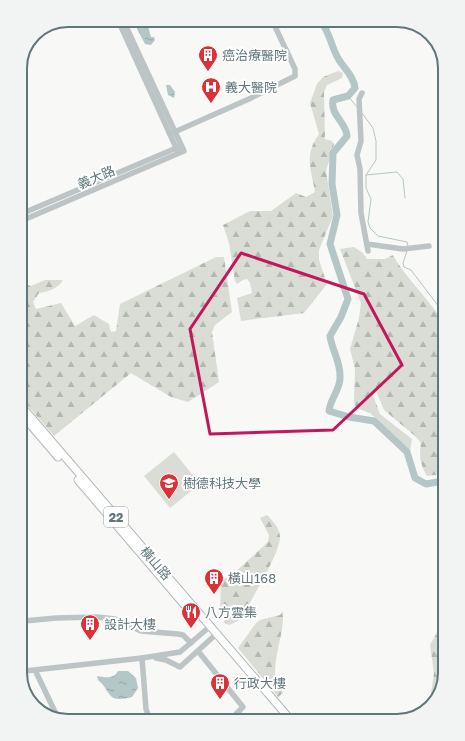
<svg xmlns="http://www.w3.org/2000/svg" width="465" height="741" viewBox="0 0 465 741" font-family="'Golos Text','Noto Sans TC',sans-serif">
	<defs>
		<pattern id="forest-firs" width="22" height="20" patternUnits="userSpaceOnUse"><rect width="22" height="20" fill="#daddd5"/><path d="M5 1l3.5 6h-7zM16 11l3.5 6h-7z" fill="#b4b8b2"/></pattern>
		<pattern id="water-ripples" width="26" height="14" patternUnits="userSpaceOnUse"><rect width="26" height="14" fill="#b4c6c6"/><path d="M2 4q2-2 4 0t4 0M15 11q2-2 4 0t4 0" fill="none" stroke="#96a5a6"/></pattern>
	</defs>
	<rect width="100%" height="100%" fill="#f8f8f6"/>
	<g fill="url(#forest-firs)">
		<path d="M338 71 343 73 342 78 327 85 324 92 325 139 332 141 334 144 326 171 333 216 319 250V260L327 284 304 313 241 321 237 298 252 293 250 283 247 279 243 280 237 284 235 281 229 243 223 225 250 211H271L296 193 306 197 315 192C311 169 304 155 319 134L310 103 317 84 323 77Z"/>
		<path d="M354 247 363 253 367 259H385L393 255C406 279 428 297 442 321L443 474 427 476C420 464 419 457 421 443L415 436 384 410 376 391 373 395 380 414 412 439 410 451 370 413 356 408 354 401 355 369 350 349 359 318 361 303 340 249Z"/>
		<path d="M216 257H224L232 312 215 325 212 332 219 382 188 402 171 397 131 373 54 436 23 400 22 283 31 286 45 280H63C59 288 48 292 39 293L33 302 36 309 61 303 75 326 94 315 109 324 111 332 116 331 120 304Z"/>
		<path d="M267 515C273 521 279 527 280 536 281 553 249 603 240 620L229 625 225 623 220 611 221 580 231 576 268 542 269 535 260 518Z"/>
		<path d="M283 611C284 635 275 651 275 673 275 681 281 686 283 693L278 697 238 648 256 623 260 620 280 615Z"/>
		<path d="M445 618C445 646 452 686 429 707L434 673 430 645Z"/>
	</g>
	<path fill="#daddd5" d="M174 452 200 484 170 508 144 476Z"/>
	<g fill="url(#water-ripples)">
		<path d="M143 21 147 22 151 37H154L155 40 151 45 145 44 137 29V24Z"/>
		<path d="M166 85H170L175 92 174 98 168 95Z"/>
		<path d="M118 671H128L136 678 138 688 132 697C105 704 112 691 98 680L97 676C105 677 113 680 118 671Z"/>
	</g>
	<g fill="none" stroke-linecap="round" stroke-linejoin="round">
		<g stroke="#b4c6c6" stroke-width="1">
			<path d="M348 96 357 107"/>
			<path d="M362 113 373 128 376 141V160L366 175V188L371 199 368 222 370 228 378 236 407 242 408 246"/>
			<path d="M366 175 397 172 403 179 405 198"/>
			<path d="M407 251 403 263 404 267 411 270 442 311"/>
			<path d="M445 644C439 651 440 657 445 664"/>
		</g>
		<path stroke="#b4c6c6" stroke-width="7" d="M320 20C330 32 331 47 339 60 345 69 354 77 355 88L348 96 333 100C330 115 346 122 347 136L333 153 332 184 337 215 330 244 348 299 341 317 330 336C332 351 341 362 340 378 340 390 330 399 329 411L349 417 374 421 407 452 415 478 426 484 443 481"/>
		<defs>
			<g id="major">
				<path d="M23 408 289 718"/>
				<path d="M23 416 58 457"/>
				<path d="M78 480 188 609"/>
			</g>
		</defs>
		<use href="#major" stroke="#b1b9ba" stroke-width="9"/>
		<g stroke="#bdc4c6" stroke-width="5.5">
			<path d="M118 20 178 152"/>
			<path d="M362 93 359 99 361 141 357 155 360 169 361 213 368 251"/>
			<path d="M170 134 249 99 295 76V69L272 20"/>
			<path d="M21 214 181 146"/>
			<path d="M21 221 184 151 123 20"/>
			<path d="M367 244 403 249 429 246"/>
			<path d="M24 621 56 618 97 617 115 619 141 631 178 634 183 635 191 643"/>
			<path d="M198 651 243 707 231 719"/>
			<path d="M142 658 146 709 150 720"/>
			<path d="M156 658 166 660 180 667 213 637"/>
			<path d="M35 670 58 718"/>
			<path d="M25 671 142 658 180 652 207 629"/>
		</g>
		<use href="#major" stroke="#fff" stroke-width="7"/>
	</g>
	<path fill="none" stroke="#c2185b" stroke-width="3" stroke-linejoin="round" d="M241 253 364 294 402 365 333 430 210 434 190 329Z"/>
	<defs>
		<symbol id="building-pin" viewBox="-11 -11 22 30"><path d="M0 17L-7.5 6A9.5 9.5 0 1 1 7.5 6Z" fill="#dd3138" stroke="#fff"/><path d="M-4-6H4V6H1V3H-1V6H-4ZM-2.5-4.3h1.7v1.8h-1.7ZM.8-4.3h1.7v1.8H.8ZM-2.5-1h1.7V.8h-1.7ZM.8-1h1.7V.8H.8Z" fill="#fff"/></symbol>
		<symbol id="hospital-pin" viewBox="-11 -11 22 30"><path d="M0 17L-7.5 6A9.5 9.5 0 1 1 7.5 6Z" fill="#dd3138" stroke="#fff"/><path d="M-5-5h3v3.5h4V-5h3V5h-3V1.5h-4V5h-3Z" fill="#fff"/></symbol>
		<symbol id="university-pin" viewBox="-11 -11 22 30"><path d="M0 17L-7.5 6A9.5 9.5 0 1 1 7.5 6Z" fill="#dd3138" stroke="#fff"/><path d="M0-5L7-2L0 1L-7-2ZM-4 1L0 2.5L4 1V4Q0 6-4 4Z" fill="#fff"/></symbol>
		<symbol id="restaurant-pin" viewBox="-11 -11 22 30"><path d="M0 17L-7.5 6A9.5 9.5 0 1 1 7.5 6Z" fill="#dd3138" stroke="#fff"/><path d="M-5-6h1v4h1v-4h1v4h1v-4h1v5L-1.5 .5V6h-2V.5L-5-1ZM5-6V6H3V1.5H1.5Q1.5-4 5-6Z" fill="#fff"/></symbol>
	</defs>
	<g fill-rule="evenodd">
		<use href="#building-pin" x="197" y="44" width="22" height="30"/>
		<use href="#hospital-pin" x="200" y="76" width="22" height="30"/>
		<use href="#university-pin" x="158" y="472" width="22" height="30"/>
		<use href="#building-pin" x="203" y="567" width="22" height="30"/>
		<use href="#restaurant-pin" x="180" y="601" width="22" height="30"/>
		<use href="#building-pin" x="79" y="613" width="22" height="30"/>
		<use href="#building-pin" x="209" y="672" width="22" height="30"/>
	</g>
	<g text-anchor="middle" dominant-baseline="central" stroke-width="4" stroke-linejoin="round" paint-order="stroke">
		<rect fill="#fff" stroke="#909fa2" stroke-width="1" x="104" y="507" width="24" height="20" rx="3"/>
		<g font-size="12" font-weight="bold" fill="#60767a">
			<text x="116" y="517">22</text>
		</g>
		<g font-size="13" fill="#60767a" stroke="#fff" text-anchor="start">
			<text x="222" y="55">癌治療醫院</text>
			<text x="225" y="87">義大醫院</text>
			<text x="183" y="483">樹德科技大學</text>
			<text x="228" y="578">橫山168</text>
			<text x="205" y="612">八方雲集</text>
			<text x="104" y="624">設計大樓</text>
			<text x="234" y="683">行政大樓</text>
		</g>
		<g font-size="13" fill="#60767a" stroke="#fff">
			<text transform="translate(96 177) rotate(-23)">義大路</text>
			<text transform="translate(156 563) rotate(49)">橫山路</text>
		</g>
	</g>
	<path d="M0 0H465V741H0ZM68 27H397A41 41 0 0 1 438 68V673A41 41 0 0 1 397 714H68A41 41 0 0 1 27 673V68A41 41 0 0 1 68 27Z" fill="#f2f4f4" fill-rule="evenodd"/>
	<path fill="none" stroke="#60767a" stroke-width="2" d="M68 27H397A41 41 0 0 1 438 68V673A41 41 0 0 1 397 714H68A41 41 0 0 1 27 673V68A41 41 0 0 1 68 27Z"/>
</svg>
